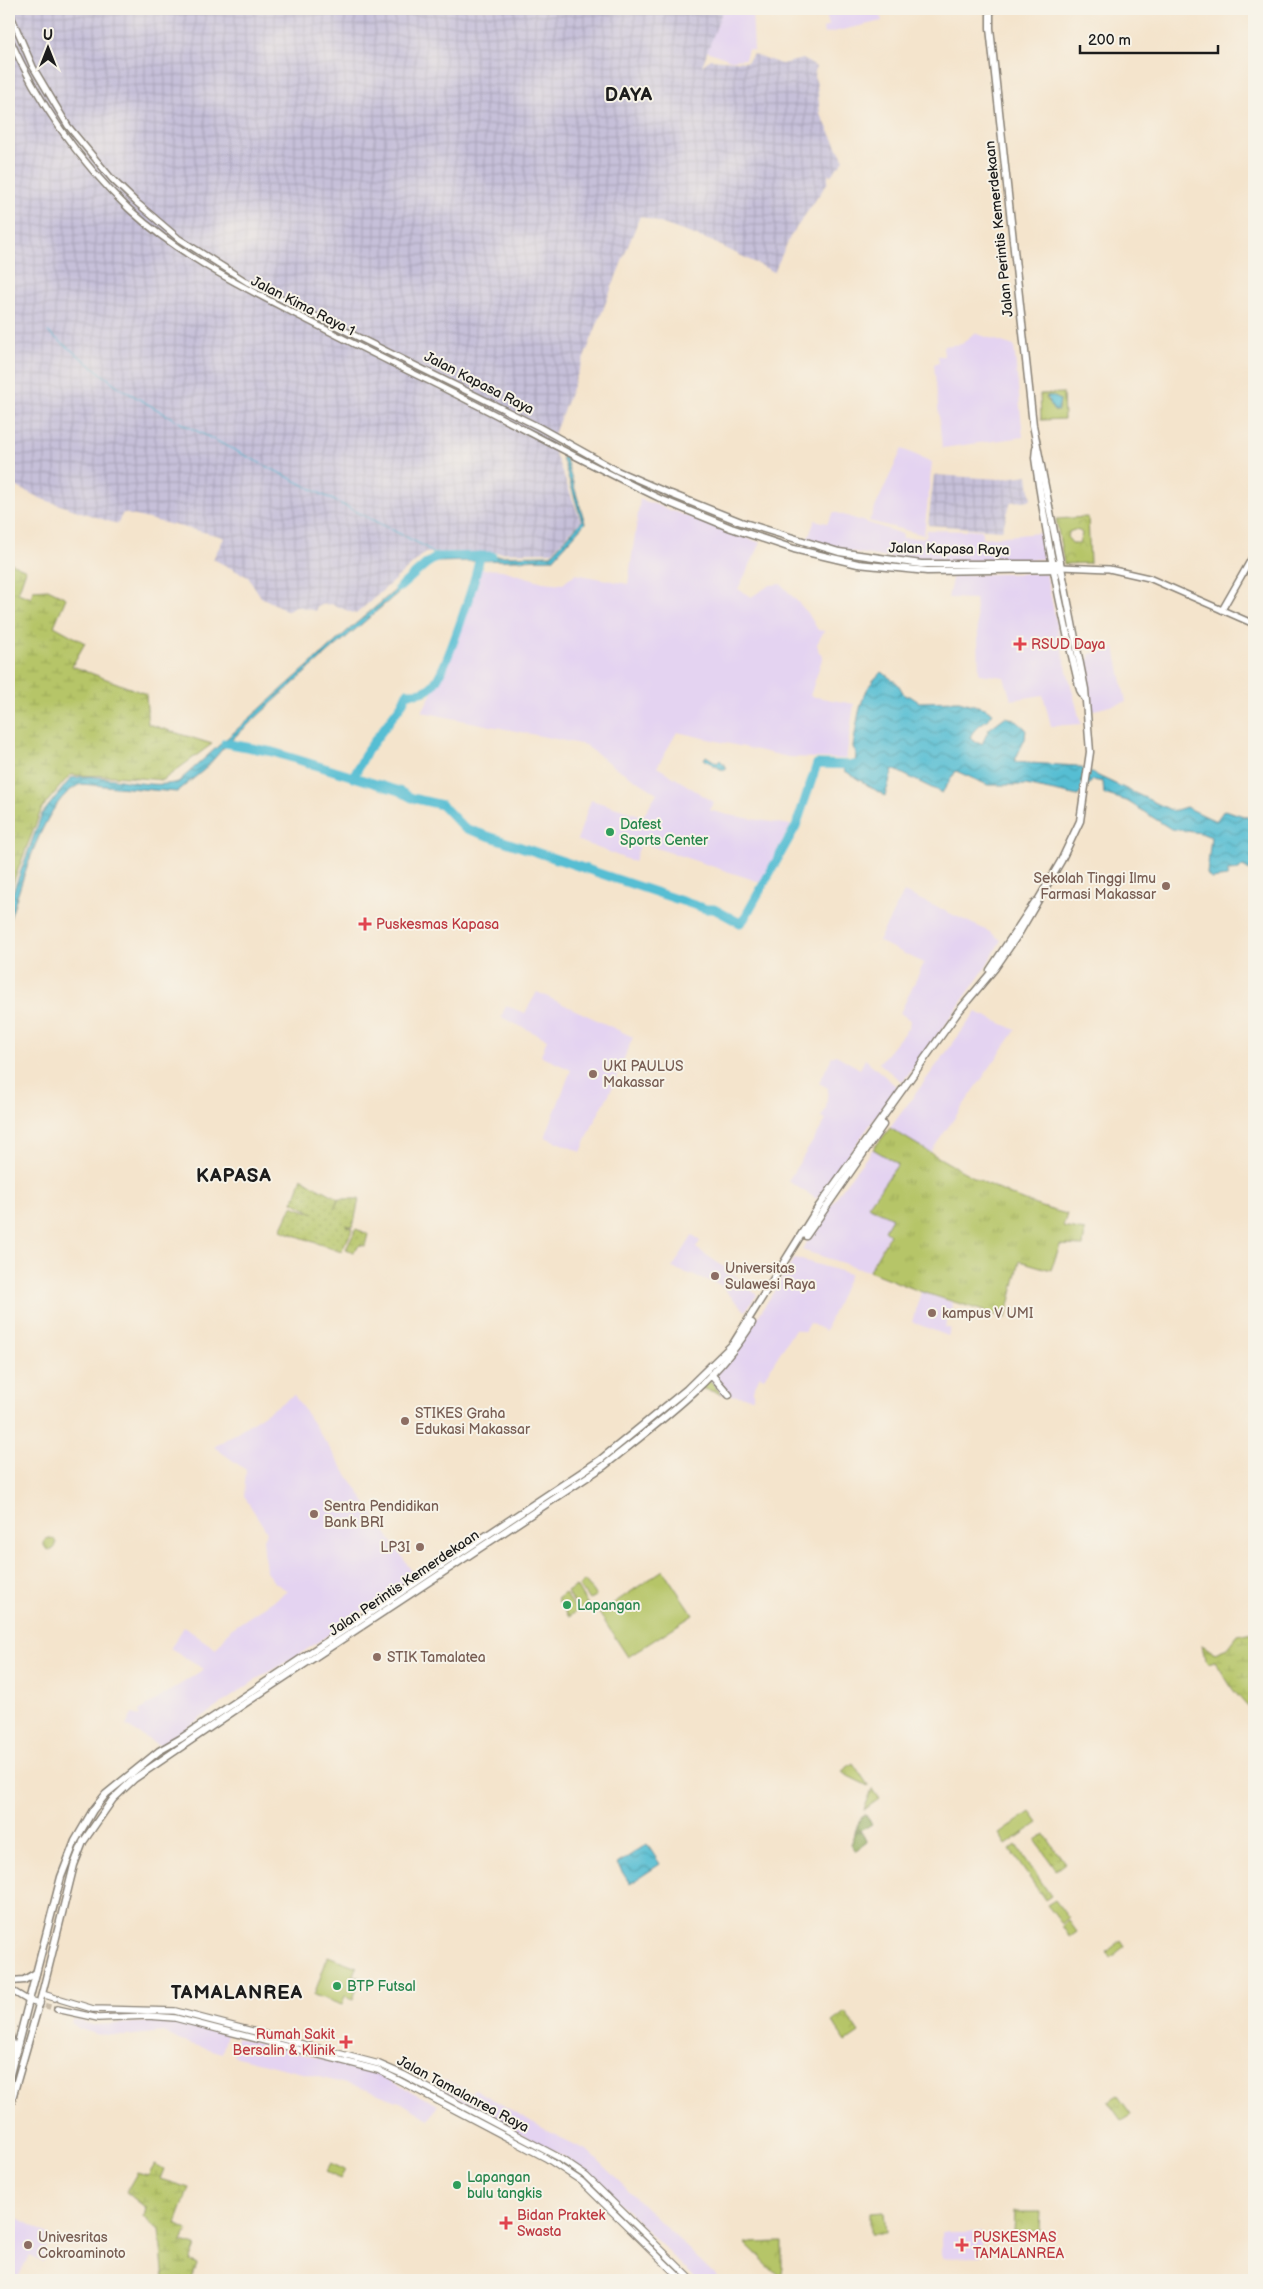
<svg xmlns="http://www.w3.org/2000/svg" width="1263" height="2289" viewBox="0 0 1263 2289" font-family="'Balsamiq Sans',sans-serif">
	<defs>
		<pattern id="industrial-grid" width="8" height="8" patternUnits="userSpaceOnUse" patternTransform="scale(1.25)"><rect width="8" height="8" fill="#c6c0d9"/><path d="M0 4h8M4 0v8" fill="none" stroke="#aaa4ba"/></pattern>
		<pattern id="grass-tufts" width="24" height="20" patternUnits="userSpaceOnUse" patternTransform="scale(1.25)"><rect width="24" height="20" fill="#b6c567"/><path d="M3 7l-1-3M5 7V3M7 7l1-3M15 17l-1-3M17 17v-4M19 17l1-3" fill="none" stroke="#9ca959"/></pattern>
		<pattern id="forest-firs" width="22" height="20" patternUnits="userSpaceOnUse" patternTransform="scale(1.25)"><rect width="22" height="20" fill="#90aa5c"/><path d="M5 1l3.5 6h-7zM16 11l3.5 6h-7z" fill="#758a4b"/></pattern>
		<pattern id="wetland-marsh" width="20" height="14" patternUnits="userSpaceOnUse" patternTransform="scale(1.25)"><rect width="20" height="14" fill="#b6c567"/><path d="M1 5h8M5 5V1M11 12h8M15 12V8" fill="none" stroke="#9ca959"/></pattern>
		<pattern id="park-crowns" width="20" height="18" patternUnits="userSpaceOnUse" patternTransform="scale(1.25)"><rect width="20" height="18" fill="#b6c567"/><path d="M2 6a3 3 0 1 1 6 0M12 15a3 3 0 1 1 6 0" fill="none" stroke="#9ca959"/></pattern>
		<pattern id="garden-dots" width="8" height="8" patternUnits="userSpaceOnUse" patternTransform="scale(1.25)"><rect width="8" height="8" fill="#b6c567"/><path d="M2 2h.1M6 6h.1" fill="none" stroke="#9ca959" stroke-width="1.8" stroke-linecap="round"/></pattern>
		<pattern id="water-waves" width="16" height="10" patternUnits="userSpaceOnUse" patternTransform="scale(1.25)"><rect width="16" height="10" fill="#56bed3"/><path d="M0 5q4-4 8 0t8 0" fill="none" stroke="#469aaa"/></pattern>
	</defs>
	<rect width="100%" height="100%" fill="#f7f3e8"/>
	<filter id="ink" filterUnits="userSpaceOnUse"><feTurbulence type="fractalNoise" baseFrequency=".02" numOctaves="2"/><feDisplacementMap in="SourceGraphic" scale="10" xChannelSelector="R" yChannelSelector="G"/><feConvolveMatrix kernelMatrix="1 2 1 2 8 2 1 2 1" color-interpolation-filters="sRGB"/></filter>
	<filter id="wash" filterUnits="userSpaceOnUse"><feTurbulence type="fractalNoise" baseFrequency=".0096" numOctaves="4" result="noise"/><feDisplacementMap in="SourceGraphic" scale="20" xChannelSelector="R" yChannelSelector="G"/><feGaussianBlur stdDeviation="1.12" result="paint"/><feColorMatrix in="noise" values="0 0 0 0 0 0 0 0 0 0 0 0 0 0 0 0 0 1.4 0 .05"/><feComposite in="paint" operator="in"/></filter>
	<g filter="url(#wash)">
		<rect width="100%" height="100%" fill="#f4e4cc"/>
		<g fill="#e4d3f1">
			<path d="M723 9H752L754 51 748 49 745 59 731 60 707 51Z"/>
			<path d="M825 9H879L882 21 824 34 823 28 829 26Z"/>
			<path d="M974 333 1014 346 1023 437 942 448 934 364 939 363 938 356H944L943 346 962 344Z"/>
			<path d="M902 449 932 462 924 535 869 521Z"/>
			<path d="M640 499 761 543 738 589 751 597 770 585 781 584 808 613 818 630 824 631 817 644 819 653 823 656 810 696 854 704 846 759 788 757 677 732 657 767 714 802 709 810 728 815 791 825 760 882 641 843 634 862 577 840 591 800 643 816 657 793 613 766 585 745 422 712 434 689 481 569 502 570 543 582 563 584 575 574 628 584Z"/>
			<path d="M834 512 902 534 903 538H922L926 536 927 530 967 531V529L982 530V538L1040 533 1043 559 937 562 882 557 806 543 815 520 827 523Z"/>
			<path d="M1046 573 1063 655 1081 724 1051 726 1043 695 1011 700 1004 677 979 674 978 634 975 599 948 598 953 575Z"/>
			<path d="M1115 648 1126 702 1090 711 1079 662 1089 659V654Z"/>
			<path d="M904 892 988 931 1001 940 986 967 924 1055 902 1082 879 1063 909 1027 910 1020 900 1013 924 963 878 941Z"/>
			<path d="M537 992 633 1037 611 1090 594 1122 581 1152 545 1137 571 1070 541 1056 547 1039 501 1017 506 1006 525 1013Z"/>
			<path d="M976 1012 1016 1030 930 1153 890 1128Z"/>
			<path d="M836 1055 860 1069 865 1059 897 1087 817 1199 788 1181 826 1120 821 1117 826 1109 828 1088 819 1083 832 1057Z"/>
			<path d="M873 1149 898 1164 868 1205 892 1218 885 1230 889 1234 868 1271 802 1250 844 1186Z"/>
			<path d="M693 1235 700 1241 696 1248 728 1270 757 1295 745 1311 719 1284 672 1268Z"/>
			<path d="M795 1258 850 1274 825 1331 810 1323 805 1332 795 1329 764 1378 760 1376 753 1390V1398L722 1394 709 1379 738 1348Z"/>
			<path d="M921 1292 953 1303 945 1327 951 1329 948 1336 912 1322Z"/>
			<path d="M294 1395 415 1576 297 1656 263 1675 160 1746 126 1726 132 1714 140 1716 139 1711 204 1669 170 1649 184 1627 216 1649 231 1629 288 1591 274 1582 266 1572 263 1539 267 1532 244 1496 246 1470 214 1447Z"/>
			<path d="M73 2019 93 2025 171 2021 227 2034 222 2053 181 2041 163 2032 125 2036 96 2034 80 2029 71 2023Z"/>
			<path d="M237 2038 373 2072 438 2105 429 2119 400 2102 359 2087 233 2056Z"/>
			<path d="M445 2079 471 2093 475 2089 555 2135 588 2151 720 2280H697L589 2173 563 2156 438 2091Z"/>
			<path d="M9 2213 50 2235 43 2262 29 2255 17 2280H9Z"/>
			<path d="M942 2232H982V2257L942 2258Z"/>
		</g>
		<g fill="url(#industrial-grid)">
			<path d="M9 9H723L702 66 710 59 747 62 753 54 781 64 803 59 816 67 814 76 817 84 820 113 844 160 831 175 828 174V182L790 237 774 272 711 241 640 216 554 434V451L581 521 552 552 425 553 356 614 331 604 318 605 315 611 297 606 288 611 261 597 248 577 213 559 224 538 220 536 123 513 117 524 42 499 9 483Z"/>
			<path d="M934 475 1000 479 1028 475 1031 500 1011 502 1002 530 928 525Z"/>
		</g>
		<g fill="url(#grass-tufts)" stroke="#697042" fill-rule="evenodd">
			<path d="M1063 393 1064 419 1041 420 1040 394ZM1047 396 1058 399 1059 409 1055 412 1046 398Z"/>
			<path d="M890 1128C942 1160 1006 1200 1067 1214L1063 1227 1085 1231 1083 1246 1060 1245 1051 1270 1020 1261 1006 1318 919 1291 869 1271 890 1234 885 1230 892 1218 868 1206 898 1164 873 1149Z"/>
			<path d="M1016 1845 1051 1896 1045 1900 1010 1850Z"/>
			<path d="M1118 2096 1131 2114 1121 2120 1108 2102Z"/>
		</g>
		<path fill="url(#forest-firs)" stroke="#56633c" d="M865 1814 872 1824 860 1831 867 1842 855 1851 850 1844 861 1817Z"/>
		<g fill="url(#wetland-marsh)" stroke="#697042">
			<path d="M9 562 26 570 18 593 31 598 33 590 48 589 66 598 54 626 85 643 72 666 146 694 148 724 212 744 163 780 114 776 70 775 42 808 9 893Z"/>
			<path d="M1254 1632V1714L1233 1690 1215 1661 1208 1663 1205 1660 1202 1645 1215 1653 1227 1648 1237 1635Z"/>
			<path d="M155 2164 164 2169 160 2179 189 2188 176 2224 187 2230 182 2242 196 2246 190 2261 197 2265 191 2280H154L164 2279 159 2230 144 2217 146 2208 126 2192 137 2173 148 2176Z"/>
		</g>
		<g fill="url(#park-crowns)" stroke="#697042" fill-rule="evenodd">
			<path d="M1088 517 1090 563 1064 564 1056 519ZM1074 530 1080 531 1082 534 1079 543H1072L1068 538 1069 532Z"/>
			<path d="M709 1379 722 1394 701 1388Z"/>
			<circle cx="50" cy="1544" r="6"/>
			<path d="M853 1763 868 1785V1786L844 1774 842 1771Z"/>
			<path d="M845 2012 859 2033 846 2042 832 2022Z"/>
			<path d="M884 2212 886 2233H870V2213Z"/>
			<path d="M1014 2212H1041L1040 2231 1013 2232Z"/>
			<path d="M782 2242V2267L780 2277 745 2243Z"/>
		</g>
		<g fill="url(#garden-dots)" stroke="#697042">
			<path d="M302 1178 320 1189 319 1191 321 1189 338 1198 334 1209 339 1199H359L353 1227 345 1225 353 1229 341 1252 281 1230 292 1206 315 1214 293 1202Z"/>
			<path d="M356 1229 368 1234 365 1246 360 1245 353 1252 346 1249Z"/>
			<path d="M872 1789 879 1799 864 1810Z"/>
			<path d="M1045 1835 1065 1863 1056 1870 1036 1841Z"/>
		</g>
		<g fill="#b6c567" stroke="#697042">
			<path d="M663 1570 693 1615 628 1657 599 1613Z"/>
			<path d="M585 1581 596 1596 589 1600 579 1586Z"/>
			<path d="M576 1586 587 1604 579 1610 567 1592Z"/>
			<path d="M565 1593 577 1611 569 1617 557 1599Z"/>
			<path d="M1030 1812 1038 1823 1006 1845 999 1834Z"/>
			<path d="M1055 1900 1069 1919 1062 1924 1047 1905Z"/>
			<path d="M1069 1921 1077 1932 1070 1937 1062 1926Z"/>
			<path d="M1121 1940 1125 1946 1110 1958 1107 1952Z"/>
			<path d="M328 1956 357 1967 354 1975 361 1978 353 1999 345 1996 342 2005 314 1995Z"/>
			<path d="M331 2163 345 2170 340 2179 326 2172Z"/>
		</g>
		<g fill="url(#water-waves)" stroke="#396d78">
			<path d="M1047 396H1053L1060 400 1058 411 1053 410Z"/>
			<path d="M565 456 585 523 553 559 434 562 308 670 227 744 205 769 177 792 81 784C43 798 22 885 9 921V903L42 814 71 778C79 777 87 776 95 777 121 778 152 789 178 782L352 627 434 557 551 555 582 521 562 457Z"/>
			<path d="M882 672 898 684 905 696H910L919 702 959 701 985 708 993 713C987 723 977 723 970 737L975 742 982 744 989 729 1005 717 1014 719 1026 729 1025 739 1014 762 1077 766 1173 811 1186 807 1216 821 1224 810 1254 819V873L1243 866 1239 870 1228 871 1227 877 1211 879 1207 874 1211 837 1201 833 1171 829 1127 801 1104 794 1103 782 1093 780 1078 796 1026 785H988L956 771 942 793 893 769 885 796 845 771 844 765 855 764 856 753 853 747C858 719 859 690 882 672Z"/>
			<path d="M706 756 717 763 720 760 726 766V769L722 770 704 759Z"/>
			<path d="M647 1844 660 1864 630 1884 617 1864Z"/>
		</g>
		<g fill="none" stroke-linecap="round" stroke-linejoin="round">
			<path stroke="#56bed3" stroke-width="1" d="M48 332 120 388 179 422 424 546 437 557"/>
			<g stroke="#56bed3" stroke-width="9">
				<path d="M399 588 426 564 437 557 492 556"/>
				<path d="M225 743 273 752 399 791 412 798 442 805 464 828 706 909H714L740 923 744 919 796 826 817 764 855 765"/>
				<path d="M353 778 367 751 402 704 407 693C417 693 424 694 432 686 446 673 476 578 480 556"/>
			</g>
		</g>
	</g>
	<g filter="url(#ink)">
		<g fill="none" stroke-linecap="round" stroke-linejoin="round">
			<path stroke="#c9bca9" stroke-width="5.5" stroke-dasharray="5.5 3" stroke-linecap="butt" d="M38 2009 43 2005 57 2009"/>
			<defs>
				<g id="secondary">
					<path d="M9 11 33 67 68 126 112 179 136 202 178 238 247 282 539 427 618 471 671 494"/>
					<path d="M9 37C38 103 77 159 129 209 182 258 247 289 311 322 350 342 389 362 429 381 508 420 585 463 665 501"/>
					<path d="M1061 567 1109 569 1149 578 1254 624"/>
					<path d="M1222 610 1254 554"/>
				</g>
				<g id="primary">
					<path d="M9 1989 29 2001 40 2004"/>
					<path d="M42 1994 55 1998"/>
					<path d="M60 1999 93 2009 175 2011 379 2064 404 2075 558 2157 586 2176 692 2280"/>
					<path d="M57 2009 98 2018 148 2016 175 2018 378 2070 400 2081 546 2158 581 2181 682 2280"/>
				</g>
				<g id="trunk">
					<path d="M1036 448 1035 458C1046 536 1061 613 1080 690L1084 697"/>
					<path d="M671 494 741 522 839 552 921 564H1060"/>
					<path d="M665 501 731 528 794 549 858 564 927 571 1061 569"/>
					<path d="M990 970 1035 902"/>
					<path d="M806 1236 883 1125"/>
					<path d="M711 1374 729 1395"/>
					<path d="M12 1981 24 1980 36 1973"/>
					<path d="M9 2034 15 2053"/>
					<path d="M9 2078 61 1877 75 1841 93 1810 106 1794 159 1751 180 1739 600 1460 687 1389 733 1344 819 1206 958 1012 995 968 1019 933 1061 861 1080 821 1090 752 1085 689 1033 425 990 28V9"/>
					<path d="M9 2109 42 1994 74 1865 83 1842 113 1799 134 1779 247 1702 604 1466C656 1424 717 1381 752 1323"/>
				</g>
			</defs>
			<use href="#secondary" stroke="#888074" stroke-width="8"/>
			<use href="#primary" stroke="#888074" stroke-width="8"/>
			<use href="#trunk" stroke="#888074" stroke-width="9"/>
			<use href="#secondary" stroke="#fff" stroke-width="5"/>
			<use href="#primary" stroke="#fff" stroke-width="5.5"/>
			<use href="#trunk" stroke="#fff" stroke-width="6"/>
		</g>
	</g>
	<g fill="#e0444e" stroke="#f7f3e8" stroke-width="2">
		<path d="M1017.5 636.5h5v5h5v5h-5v5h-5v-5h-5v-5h5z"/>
		<path d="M362.5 916.5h5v5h5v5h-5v5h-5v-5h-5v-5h5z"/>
		<path d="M343.5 2034.5h5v5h5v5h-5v5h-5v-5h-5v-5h5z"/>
		<path d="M503.5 2215.5h5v5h5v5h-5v5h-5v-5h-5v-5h5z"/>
		<path d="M959.5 2237.5h5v5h5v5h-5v5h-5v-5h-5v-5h5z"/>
	</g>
	<g fill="#2e9e5b" stroke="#f7f3e8" stroke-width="2">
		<circle cx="610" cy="832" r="5"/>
		<circle cx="567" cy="1605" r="5"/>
		<circle cx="337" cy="1986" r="5"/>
		<circle cx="457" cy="2185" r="5"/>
	</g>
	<g fill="#8d6e63" stroke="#f7f3e8" stroke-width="2">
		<circle cx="1166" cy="886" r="5"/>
		<circle cx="593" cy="1074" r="5"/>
		<circle cx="715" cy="1276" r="5"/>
		<circle cx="932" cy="1313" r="5"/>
		<circle cx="405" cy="1421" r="5"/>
		<circle cx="314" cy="1514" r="5"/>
		<circle cx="420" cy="1547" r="5"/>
		<circle cx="377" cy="1657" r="5"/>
		<circle cx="28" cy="2245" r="5"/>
	</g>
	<g text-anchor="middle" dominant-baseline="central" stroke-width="4" stroke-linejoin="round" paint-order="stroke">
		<g font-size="14" fill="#1c1c1c" stroke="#f7f3e8">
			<text transform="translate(999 229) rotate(-96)">Jalan Perintis Kemerdekaan</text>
			<text transform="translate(303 306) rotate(27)">Jalan Kima Raya 1</text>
			<text transform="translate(479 383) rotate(27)">Jalan Kapasa Raya</text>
			<text transform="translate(949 549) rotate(1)">Jalan Kapasa Raya</text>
			<text transform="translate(404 1583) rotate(-34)">Jalan Perintis Kemerdekaan</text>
			<text transform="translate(463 2094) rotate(28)">Jalan Tamalanrea Raya</text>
		</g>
		<g font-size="14" fill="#be3a42" stroke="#f7f3e8" text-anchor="start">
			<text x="1031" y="644">RSUD Daya</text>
			<text x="376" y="924">Puskesmas Kapasa</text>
			<text x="335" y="2034" text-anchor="end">Rumah Sakit<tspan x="335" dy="16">Bersalin &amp; Klinik</tspan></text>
			<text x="517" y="2215">Bidan Praktek<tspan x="517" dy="16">Swasta</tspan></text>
			<text x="973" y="2237">PUSKESMAS<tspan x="973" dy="16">TAMALANREA</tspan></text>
		</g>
		<g font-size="14" fill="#27864d" stroke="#f7f3e8" text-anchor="start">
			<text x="620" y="824">Dafest<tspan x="620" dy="16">Sports Center</tspan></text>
			<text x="577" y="1605">Lapangan</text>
			<text x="347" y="1986">BTP Futsal</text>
			<text x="467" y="2177">Lapangan<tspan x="467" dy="16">bulu tangkis</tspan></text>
		</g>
		<g font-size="14" fill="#785e54" stroke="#f7f3e8" text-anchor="start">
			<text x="1156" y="878" text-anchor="end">Sekolah Tinggi Ilmu<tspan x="1156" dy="16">Farmasi Makassar</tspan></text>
			<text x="603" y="1066">UKI PAULUS<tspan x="603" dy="16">Makassar</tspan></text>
			<text x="725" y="1268">Universitas<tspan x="725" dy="16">Sulawesi Raya</tspan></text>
			<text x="942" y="1313">kampus V UMI</text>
			<text x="415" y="1413">STIKES Graha<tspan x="415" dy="16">Edukasi Makassar</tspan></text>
			<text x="324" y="1506">Sentra Pendidikan<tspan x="324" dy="16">Bank BRI</tspan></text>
			<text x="410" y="1547" text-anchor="end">LP3I</text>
			<text x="387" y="1657">STIK Tamalatea</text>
			<text x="38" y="2237">Univesritas<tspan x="38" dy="16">Cokroaminoto</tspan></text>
		</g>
		<g font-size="19" font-weight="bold" letter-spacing="1" fill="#1c1c1c" stroke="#f7f3e8">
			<text x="629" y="95">DAYA</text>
			<text x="234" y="1176">KAPASA</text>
			<text x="237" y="1993">TAMALANREA</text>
		</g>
	</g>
	<rect width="1263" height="2289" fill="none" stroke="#f7f3e8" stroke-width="30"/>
	<g transform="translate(48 48)" stroke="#f7f3e8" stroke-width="4" paint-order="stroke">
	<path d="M0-4L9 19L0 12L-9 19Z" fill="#1c1c1c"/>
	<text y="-8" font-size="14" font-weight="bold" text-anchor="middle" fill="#1c1c1c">U</text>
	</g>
	<path d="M1080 45v8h138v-8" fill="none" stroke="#1c1c1c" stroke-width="2.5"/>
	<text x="1088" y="45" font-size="15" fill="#1c1c1c" stroke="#f7f3e8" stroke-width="4" paint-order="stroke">200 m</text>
</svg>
